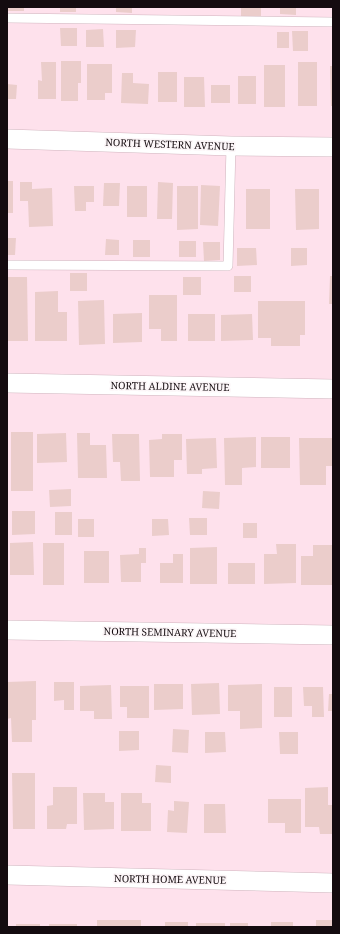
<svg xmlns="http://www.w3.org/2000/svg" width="340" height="934" viewBox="0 0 340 934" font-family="'Noto Serif',serif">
	<rect width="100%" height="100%" fill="#fee1ec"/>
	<g fill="#ebcdcb">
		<rect x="7" y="7" width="17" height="4"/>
		<rect x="60" y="7" width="16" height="5"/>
		<path d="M116 7H132V13L116 12Z"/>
		<rect x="241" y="7" width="20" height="9"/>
		<path d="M280 7H296V15L280 14Z"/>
		<path d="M60 28H77V46H61Z"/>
		<path d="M103 29 104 47H86V30Z"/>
		<path d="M116 30H136L135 47 116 48Z"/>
		<path d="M292 31H308V51H293Z"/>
		<rect x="277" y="32" width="12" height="16"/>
		<path d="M61 61H81V83H78V101H61Z"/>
		<path d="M41 62H56V99H38V80L42 81Z"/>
		<rect x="298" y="62" width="19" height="44"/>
		<path d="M87 64H112V93H105V100H87Z"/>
		<rect x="264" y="65" width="21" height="42"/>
		<path d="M330 66H333V106H331Z"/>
		<rect x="158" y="72" width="19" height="30"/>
		<path d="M122 73H133V83L149 84 148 104 121 103Z"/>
		<rect x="238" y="76" width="18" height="28"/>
		<path d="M184 77H204L205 107H184Z"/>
		<path d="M7 84 17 85 16 99H7Z"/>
		<rect x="211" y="85" width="19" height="18"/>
		<rect x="7" y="181" width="6" height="32"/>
		<path d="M20 182H32V189L52 188 53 226 29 227 28 201H20Z"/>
		<path d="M158 182 173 183 172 219H157Z"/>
		<path d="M104 183H120L119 206H103Z"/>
		<path d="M201 185 220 186 218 226 200 225Z"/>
		<path d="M74 186H94V202H86V211H75Z"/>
		<rect x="127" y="186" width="20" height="31"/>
		<path d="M177 186H198V229L177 230Z"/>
		<rect x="246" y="189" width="24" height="40"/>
		<path d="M295 189H319V229L296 230Z"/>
		<path d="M7 238H16L15 255H7Z"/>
		<path d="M106 239 119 240V255H105Z"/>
		<rect x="133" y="240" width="17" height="17"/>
		<rect x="179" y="241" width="17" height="16"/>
		<path d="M203 242H220V260L204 261Z"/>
		<path d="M237 248H256L257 265 237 266Z"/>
		<path d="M291 248H307V265L291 266Z"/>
		<rect x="70" y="273" width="17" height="18"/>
		<rect x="234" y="276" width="17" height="16"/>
		<path d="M330 276H333V304H329Z"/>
		<path d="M7 277H27L28 341H7Z"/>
		<rect x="183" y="277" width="18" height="18"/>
		<path d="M58 291V312H67V341H35V292Z"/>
		<path d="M149 295H177V341H161V329H149Z"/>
		<path d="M104 300 105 344 79 345 78 301Z"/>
		<path d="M258 301H305V335H300V346H271V338H258Z"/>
		<path d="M142 313V342L113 343V314Z"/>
		<rect x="188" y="314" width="27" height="27"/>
		<path d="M252 314 253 340 221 341V315Z"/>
		<rect x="11" y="432" width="22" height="59"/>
		<path d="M66 433 67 462 37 463V434Z"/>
		<path d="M77 433H90V445H106L107 478H78Z"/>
		<path d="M112 434H139L140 481H121L120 462H113Z"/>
		<path d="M162 434H182V460H174V477H150L149 440 162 439Z"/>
		<path d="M256 437V467L242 468V485H225L224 438Z"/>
		<rect x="261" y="437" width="29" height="31"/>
		<path d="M216 438 217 468 202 469V474H187L186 439Z"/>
		<path d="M299 438H333V466H326V485H300Z"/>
		<path d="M71 489V506L50 507 49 490Z"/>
		<path d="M203 491 220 492 219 509 202 508Z"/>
		<path d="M12 511H35V534L12 535Z"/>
		<rect x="55" y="512" width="17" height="23"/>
		<path d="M189 518H207V535H190Z"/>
		<rect x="78" y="519" width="16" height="18"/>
		<path d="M152 519H168L169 535 152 536Z"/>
		<rect x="243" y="523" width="14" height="15"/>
		<path d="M33 542 34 575H10V543Z"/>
		<rect x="43" y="543" width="21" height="42"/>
		<path d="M276 544H296V583L264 584V554H277Z"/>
		<path d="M313 545H333V585H301V556H313Z"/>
		<path d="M217 547V584H190V548Z"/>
		<path d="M139 548H146V563H141V582H121L120 555 139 554Z"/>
		<rect x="84" y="551" width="25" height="32"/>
		<path d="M173 554H183V583H160V563H173Z"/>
		<rect x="228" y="563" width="27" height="21"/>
		<path d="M36 681V720H32V742H12L11 718 7 719V682Z"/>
		<path d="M54 682H74V710H64V700L54 701Z"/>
		<path d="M219 683 220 714 192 715 191 684Z"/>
		<path d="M154 684H183V709L154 710Z"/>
		<path d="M262 684V728L240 729V711H228V685Z"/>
		<path d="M111 685 112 719H94V711H80V686Z"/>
		<path d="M120 686H149V718H127V707H120Z"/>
		<rect x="274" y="687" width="18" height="30"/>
		<path d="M303 687H323L324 717H312V706H304Z"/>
		<path d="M329 694H333V711H328Z"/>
		<path d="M173 729 189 730 188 753 172 752Z"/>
		<path d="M119 731H139V750L119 751Z"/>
		<path d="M205 732H225L226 752 205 753Z"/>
		<path d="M279 732H298V754H280Z"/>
		<path d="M156 765 171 766V783L155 782Z"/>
		<path d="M12 773H35V829H13Z"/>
		<path d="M53 787H77V824H67L66 829H47V806L53 805Z"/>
		<path d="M328 787V805H333V834H320L319 827H305V788Z"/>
		<path d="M83 793H105V802H114V829L84 830Z"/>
		<path d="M121 793H142V803H151V831H121Z"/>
		<path d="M268 799H301V833H285V823H268Z"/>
		<path d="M174 801 189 802 187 833 167 832 168 810 174 811Z"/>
		<path d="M204 804H225L226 833H204Z"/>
		<rect x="97" y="920" width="44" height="7"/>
		<rect x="316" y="920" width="17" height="7"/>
		<rect x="165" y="922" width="23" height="5"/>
		<rect x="271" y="922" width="22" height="5"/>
		<rect x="196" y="923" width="29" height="4"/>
		<rect x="230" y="923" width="18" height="4"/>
		<rect x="16" y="924" width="24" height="3"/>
		<rect x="49" y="924" width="28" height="3"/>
	</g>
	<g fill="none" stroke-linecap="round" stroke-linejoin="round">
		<defs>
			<g id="lane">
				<path d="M7 18 333 22"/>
				<path d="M7 265 228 266 231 146"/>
			</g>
			<g id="street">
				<path d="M7 139 231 146 333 147"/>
				<path d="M7 383 333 389"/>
				<path d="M7 630 333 635"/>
				<path d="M7 875 333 883"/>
			</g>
		</defs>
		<use href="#lane" stroke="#d0b4be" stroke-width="10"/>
		<use href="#street" stroke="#d0b4be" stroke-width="20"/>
		<use href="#lane" stroke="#fff" stroke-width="9"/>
		<use href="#street" stroke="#fff" stroke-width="19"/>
	</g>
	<g text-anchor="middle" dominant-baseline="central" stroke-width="3.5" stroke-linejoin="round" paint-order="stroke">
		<g font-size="10" fill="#140b0f" stroke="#fcf6f8">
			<text transform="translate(170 144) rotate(2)">NORTH WESTERN AVENUE</text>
			<text transform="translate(170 386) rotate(1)">NORTH ALDINE AVENUE</text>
			<text transform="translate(170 632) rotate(1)">NORTH SEMINARY AVENUE</text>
			<text transform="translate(170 879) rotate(1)">NORTH HOME AVENUE</text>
		</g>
	</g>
	<rect width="340" height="934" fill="none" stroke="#140b0f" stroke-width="16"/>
</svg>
